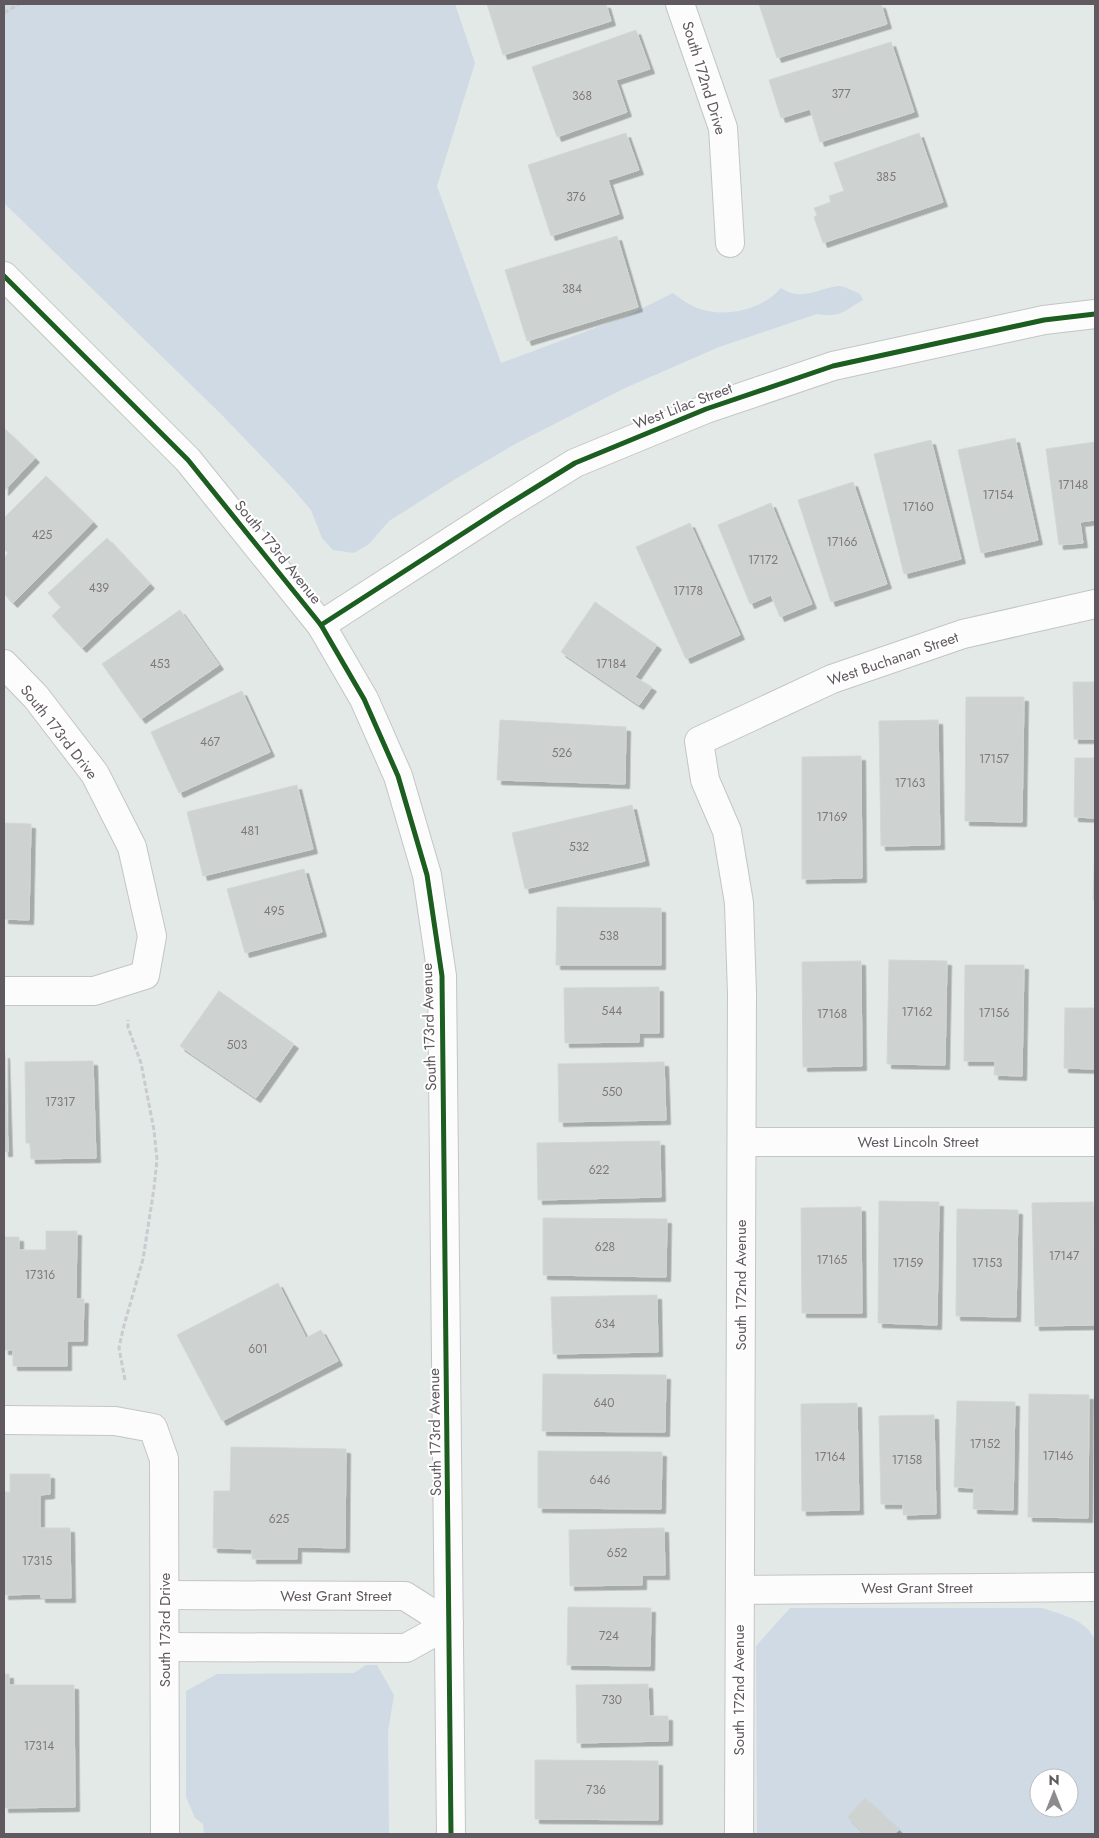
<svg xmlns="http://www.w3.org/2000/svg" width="1099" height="1838" viewBox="0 0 1099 1838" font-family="Jost,sans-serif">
	<defs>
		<filter id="shadow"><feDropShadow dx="4.5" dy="4.5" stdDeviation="0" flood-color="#0004"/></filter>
	</defs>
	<rect width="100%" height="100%" fill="#e3e9e6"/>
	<g fill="#cfdae4" fill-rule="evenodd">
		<path d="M4 4H455L475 63 437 186 501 363 627 316 673 293C681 299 690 306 700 309 727 318 763 309 781 288 802 302 816 289 838 286 844 286 854 291 860 294L863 300C843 311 841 318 817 314L719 347 625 388 517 443 457 478 389 521 369 544 354 553 333 550 322 538 311 510 295 491 221 414 4 203Z"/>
		<path d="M790 1608H1042C1062 1615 1086 1619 1095 1640V1834H757L756 1646ZM1039 1778H1069V1808H1039Z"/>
		<path d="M366 1665H377L394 1695 388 1731 389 1834H204L203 1824 195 1818 186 1797V1691L217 1674 354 1673Z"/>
	</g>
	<g fill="#ced2d0" stroke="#d2d8d4" filter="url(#shadow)">
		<path d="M487 4H606L611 21 503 55Z"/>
		<path d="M759 4H881L887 24 777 58Z"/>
		<path d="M636 30 650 69 616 80 627 112 557 137 532 67Z"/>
		<path d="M891 42 914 112 820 142 810 109 781 118 769 80Z"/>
		<path d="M626 133 639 170 608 180 619 214 551 236 528 165Z"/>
		<path d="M919 133 943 202 823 243 814 217 817 215 814 208 831 202 829 196 844 191 834 163Z"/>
		<path d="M617 236 638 307 527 341 505 270Z"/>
		<path d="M4 428 35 458 4 491Z"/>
		<path d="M1015 438 1038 540 981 553 958 450Z"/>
		<path d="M931 440 961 559 904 574 874 454Z"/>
		<path d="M1095 442V520L1080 522 1083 543 1059 545 1046 449Z"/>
		<path d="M46 476 93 522 13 603 4 594V558L8 553 4 549V518Z"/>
		<path d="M853 482 887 584 831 602 798 500Z"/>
		<path d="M771 503 812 604 780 617 771 595 750 604 718 525Z"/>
		<path d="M690 523 740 635 686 659 636 547Z"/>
		<path d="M107 538 150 584 82 648 52 616 61 607 48 593Z"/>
		<path d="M595 602 657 645 635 677 652 687 639 705 561 652Z"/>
		<path d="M180 610 219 665 141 719 102 664Z"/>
		<path d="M1073 682H1095V739H1074Z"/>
		<path d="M242 691 270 752 179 793 151 732Z"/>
		<path d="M966 697H1024L1022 822 965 821Z"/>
		<path d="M500 720 626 727 625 784 497 780Z"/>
		<path d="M938 720 940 845 881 846 879 721Z"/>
		<path d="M861 756 862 878 802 879V757Z"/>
		<path d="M1075 758H1095V818L1074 817Z"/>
		<path d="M297 785 313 849 203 876 187 812Z"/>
		<path d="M632 805 645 861 525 889 512 833Z"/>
		<path d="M4 823 31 824 29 920 4 919Z"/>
		<path d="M1095 842V900H1093Z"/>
		<path d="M304 869 322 932 245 953 227 889Z"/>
		<path d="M557 907 661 908V965H556Z"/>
		<path d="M889 960 947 961 945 1065 887 1064Z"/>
		<path d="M861 961 862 1066 803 1067 802 962Z"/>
		<path d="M965 965H1024L1022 1076 994 1075 995 1061H964Z"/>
		<path d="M659 987V1033H639V1042L565 1043 564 988Z"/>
		<path d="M219 991 294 1044 256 1098 180 1046Z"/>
		<path d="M1065 1008H1095V1069L1064 1068Z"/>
		<path d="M4 1054H5L8 1152H4Z"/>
		<path d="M93 1061 96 1158 31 1159 30 1143H26L25 1062Z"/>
		<path d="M664 1062 666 1120 559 1122 558 1064Z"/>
		<path d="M660 1141 661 1197 538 1200 537 1143Z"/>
		<path d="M879 1201 939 1202 937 1325 878 1323Z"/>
		<path d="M1093 1202 1095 1325 1035 1326 1032 1203Z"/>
		<path d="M861 1207 862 1313H802L801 1208Z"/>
		<path d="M957 1209 1018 1210 1016 1317 956 1316Z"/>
		<path d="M543 1218 667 1219 666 1277 543 1275Z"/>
		<path d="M46 1231H77L76 1299H84L83 1341H67V1366H13V1350H4V1237H19V1250H46Z"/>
		<path d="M278 1283 306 1338 321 1330 338 1361 222 1421 177 1335Z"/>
		<path d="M657 1295 658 1352 553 1354 551 1297Z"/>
		<path d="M543 1374 666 1375 665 1432 542 1431Z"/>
		<path d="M1029 1394 1089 1395 1088 1518 1028 1517Z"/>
		<path d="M957 1401 1015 1402 1013 1510 973 1509 974 1488 954 1487Z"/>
		<path d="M857 1403 859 1510 802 1511 801 1404Z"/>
		<path d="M934 1415 936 1514 903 1515V1504H881L879 1416Z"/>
		<path d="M231 1447 346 1449 345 1548 297 1547V1559H252V1549L213 1548 214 1491H230Z"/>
		<path d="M538 1451 662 1452 661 1509 538 1508Z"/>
		<path d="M10 1474H50V1494L40 1495V1528H70L71 1598H41V1594L4 1595V1492H10Z"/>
		<path d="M664 1528 665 1575H642V1585L570 1586 569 1530Z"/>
		<path d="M568 1607 651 1608 650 1666 567 1665Z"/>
		<path d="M4 1674H9V1685H74L75 1807 4 1808Z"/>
		<path d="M648 1684 649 1716H668V1741L577 1743 576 1685Z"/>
		<path d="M535 1760 658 1761V1820L535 1819Z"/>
		<path d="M865 1798 899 1830 894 1834H865L847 1817Z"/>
	</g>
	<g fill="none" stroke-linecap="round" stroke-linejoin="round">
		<defs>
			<g id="minor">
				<path d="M680 4 723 128 730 243"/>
				<path d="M4 276 188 460 321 625 364 699 398 776 427 875 442 976 451 1834"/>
				<path d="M321 625 504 507 575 463 706 409 833 366 1044 320 1095 314"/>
				<path d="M4 664 36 697 95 774 132 847 152 936 145 975 94 991H4"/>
				<path d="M742 1142H1095"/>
				<path d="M4 1420 115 1421 153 1428 164 1459 165 1834"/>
				<path d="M740 1590 1095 1587"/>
				<path d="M165 1595 405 1596 449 1624 406 1648 165 1647"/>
				<path d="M739 1834 742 994 739 903 727 831 705 780 699 741 832 679 963 634 1095 604"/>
			</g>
		</defs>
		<use href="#minor" stroke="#c4c5c5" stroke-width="30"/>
		<g stroke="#cacad0" stroke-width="3" stroke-dasharray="5 2.5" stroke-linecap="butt">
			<path d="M4 13 19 4"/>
			<path d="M125 1380 119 1348 123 1329 143 1259 154 1188 157 1160 154 1130 141 1063 128 1027V1020"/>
		</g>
		<use href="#minor" stroke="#fbfcfb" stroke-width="28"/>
		<defs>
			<g id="cycleway">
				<path d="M4 276 188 460 321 625 364 699 398 776 427 875 442 976 451 1834"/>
				<path d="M321 625 504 507 575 463 706 409 833 366 1044 320 1095 314"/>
			</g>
		</defs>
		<use href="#cycleway" stroke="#fff" stroke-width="8"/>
		<use href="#cycleway" stroke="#1b5e20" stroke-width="5"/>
	</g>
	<g text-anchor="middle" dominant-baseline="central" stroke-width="4" stroke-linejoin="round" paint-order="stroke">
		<g font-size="12" fill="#7d787c">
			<text x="841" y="94">377</text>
			<text x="582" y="96">368</text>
			<text x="886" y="177">385</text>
			<text x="576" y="197">376</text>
			<text x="572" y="289">384</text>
			<text x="1073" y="485">17148</text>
			<text x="998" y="495">17154</text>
			<text x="918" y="507">17160</text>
			<text x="42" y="535">425</text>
			<text x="842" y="542">17166</text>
			<text x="763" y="560">17172</text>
			<text x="99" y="588">439</text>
			<text x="688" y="591">17178</text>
			<text x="160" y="664">453</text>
			<text x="611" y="664">17184</text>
			<text x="210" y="742">467</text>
			<text x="562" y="753">526</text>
			<text x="994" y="759">17157</text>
			<text x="910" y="783">17163</text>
			<text x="832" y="817">17169</text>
			<text x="250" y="831">481</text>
			<text x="579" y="847">532</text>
			<text x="274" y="911">495</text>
			<text x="609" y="936">538</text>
			<text x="612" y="1011">544</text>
			<text x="917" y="1012">17162</text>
			<text x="994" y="1013">17156</text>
			<text x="832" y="1014">17168</text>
			<text x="237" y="1045">503</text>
			<text x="612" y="1092">550</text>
			<text x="60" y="1102">17317</text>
			<text x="599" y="1170">622</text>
			<text x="605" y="1247">628</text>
			<text x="1064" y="1256">17147</text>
			<text x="832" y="1260">17165</text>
			<text x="908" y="1263">17159</text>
			<text x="987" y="1263">17153</text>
			<text x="40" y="1275">17316</text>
			<text x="605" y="1324">634</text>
			<text x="258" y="1349">601</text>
			<text x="604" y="1403">640</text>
			<text x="985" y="1444">17152</text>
			<text x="1058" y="1456">17146</text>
			<text x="830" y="1457">17164</text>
			<text x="907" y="1460">17158</text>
			<text x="600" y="1480">646</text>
			<text x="279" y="1519">625</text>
			<text x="617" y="1553">652</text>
			<text x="37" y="1561">17315</text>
			<text x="609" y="1636">724</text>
			<text x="612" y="1700">730</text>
			<text x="39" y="1746">17314</text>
			<text x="596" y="1790">736</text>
		</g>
		<g font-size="15" fill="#615960" stroke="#fff">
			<text transform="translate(704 78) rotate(73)">South 172nd Drive</text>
			<text transform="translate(683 406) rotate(-21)">West Lilac Street</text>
			<text transform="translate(278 552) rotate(51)">South 173rd Avenue</text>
			<text transform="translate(893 659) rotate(-19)">West Buchanan Street</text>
			<text transform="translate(59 732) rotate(52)">South 173rd Drive</text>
			<text transform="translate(429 1027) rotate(-92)">South 173rd Avenue</text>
			<text x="918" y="1142">West Lincoln Street</text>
			<text transform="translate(741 1285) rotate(-90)">South 172nd Avenue</text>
			<text transform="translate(435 1432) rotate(-91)">South 173rd Avenue</text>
			<text x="917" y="1588">West Grant Street</text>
			<text x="336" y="1596">West Grant Street</text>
			<text transform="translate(165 1630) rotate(-90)">South 173rd Drive</text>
			<text transform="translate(739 1690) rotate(-90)">South 172nd Avenue</text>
		</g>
	</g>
	<rect width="1099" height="1838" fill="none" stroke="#615960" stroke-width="10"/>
	<g transform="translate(1054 1793)"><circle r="24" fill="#ffffff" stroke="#c0bdbf"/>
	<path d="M0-4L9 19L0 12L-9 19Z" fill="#8e8b8f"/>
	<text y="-8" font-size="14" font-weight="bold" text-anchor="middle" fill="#615960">N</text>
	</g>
</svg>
